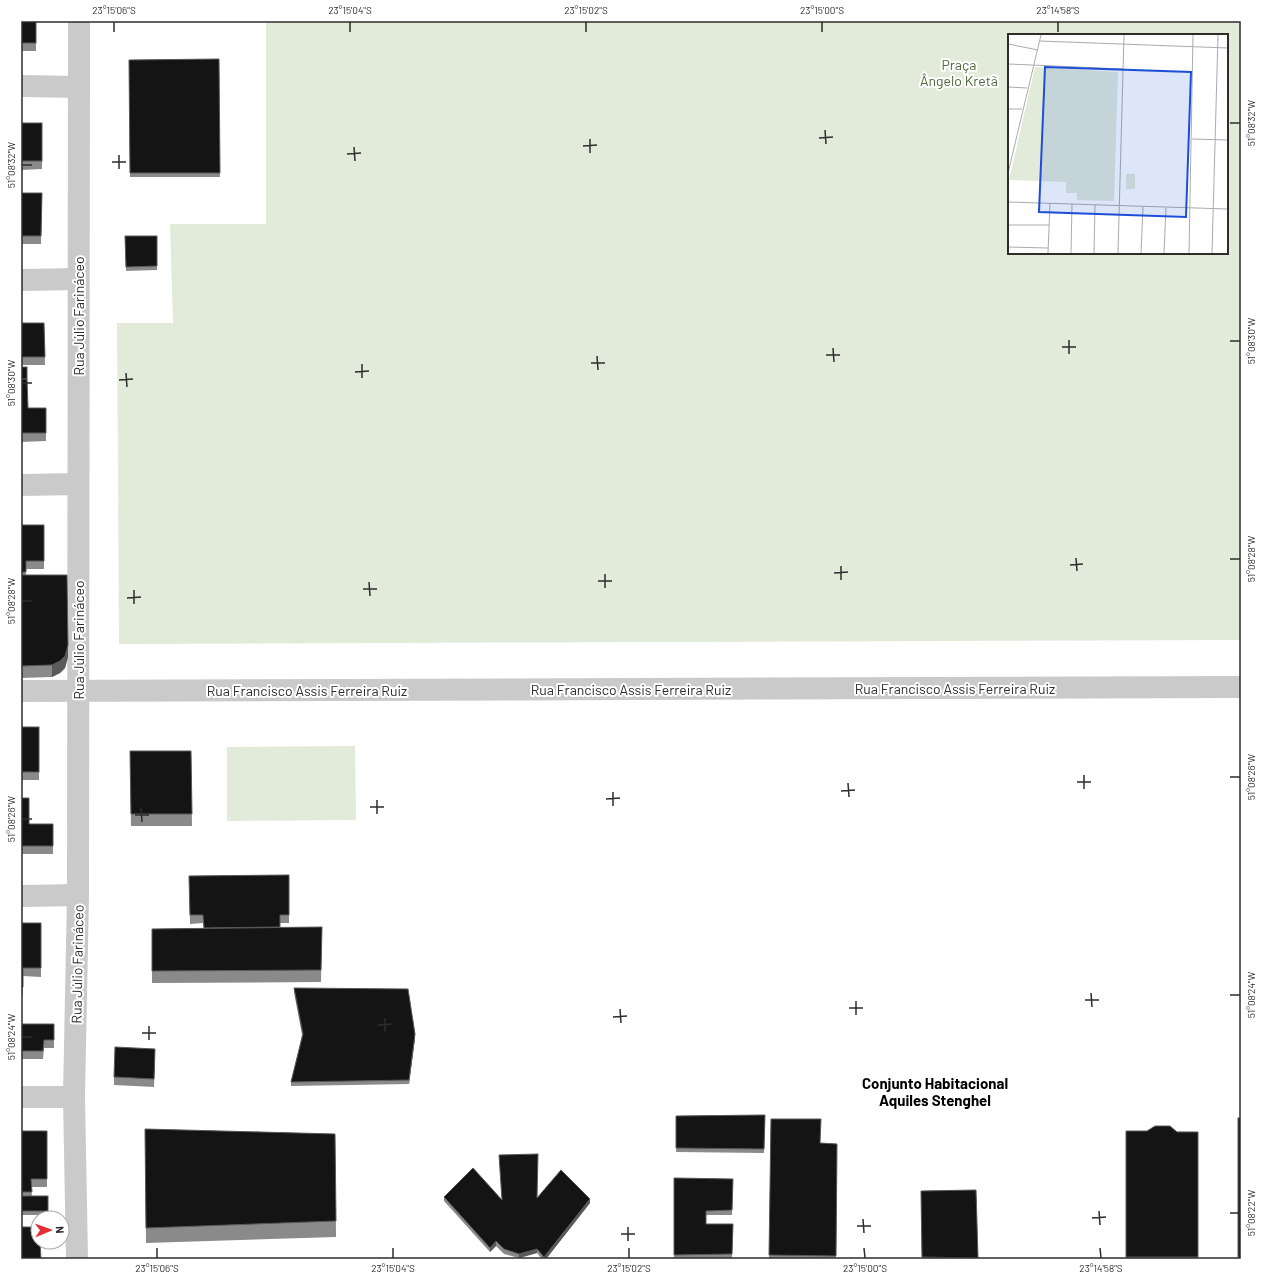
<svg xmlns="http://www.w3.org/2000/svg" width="1262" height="1280" viewBox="0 0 1262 1280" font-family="Barlow,sans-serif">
	<rect width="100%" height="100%" fill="#fff"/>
	<g fill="#e2ebda" fill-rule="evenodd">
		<path d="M266 21H1241V640L119 644 117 323H173L170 224H266ZM1009 35H1227V253H1009Z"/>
		<path d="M355 746 356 820 227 821V747Z"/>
	</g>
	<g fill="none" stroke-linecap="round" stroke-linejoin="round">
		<g stroke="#cacaca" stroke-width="22">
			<path d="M21 86 79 87"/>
			<path d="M21 280 77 279"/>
			<path d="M21 485 78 484"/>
			<path d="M21 691 1241 687"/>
			<path d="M21 896 78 895"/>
			<path d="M21 1097H74"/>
			<path d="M77 1259 74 1097 78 895 79 21"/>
		</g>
	</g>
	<g fill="#8a8a8a">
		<rect x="21" y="21" width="15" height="30"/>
		<path d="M219 59 220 177H130L129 60Z"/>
		<path d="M21 123H42V169L21 170Z"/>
		<path d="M21 193H42L41 244H21Z"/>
		<path d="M125 236H157V270L126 271Z"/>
		<path d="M21 323H44L45 365H21Z"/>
		<path d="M21 367 28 408H46V441L21 442Z"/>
		<path d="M21 525H44V569H26V575L68 657 65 668 60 673 52 677 21 678Z"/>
		<rect x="21" y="727" width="18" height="53"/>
		<path d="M130 751H191L192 826H131Z"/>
		<path d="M21 798 29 824H53V854H21Z"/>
		<path d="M289 875V923H280V927H322L321 982 152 983V929L204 928 203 923 190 924 189 876Z"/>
		<path d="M21 923H41V977L23 976V995H21Z"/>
		<path d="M294 988 415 1038 409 1084 291 1086V1082L302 1035 294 992Z"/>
		<path d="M21 1024H54V1048H44L43 1059H21Z"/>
		<path d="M155 1057 154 1087 114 1085V1077Z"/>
		<path d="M765 1115 764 1153 676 1152V1116Z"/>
		<rect x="1238" y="1118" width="3" height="141"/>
		<path d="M771 1119 820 1143 837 1144 836 1259H769Z"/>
		<path d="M145 1129 335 1134 336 1237 146 1243Z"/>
		<path d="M21 1131H47V1187H31L32 1196H48V1215H21Z"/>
		<path d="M1126 1131 1198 1132V1259H1126Z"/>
		<path d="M674 1178 733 1179 732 1215H706V1224H733L732 1258 674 1259Z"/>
		<path d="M976 1190 978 1259H922L921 1191Z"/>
		<path d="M444 1197 501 1199 537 1198 590 1203 546 1259H542L537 1253 519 1258 504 1254 496 1246 490 1252 444 1201Z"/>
	</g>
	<g fill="#5a5a5a">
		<path d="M68 645V657L65 668 60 673 52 677V665Z"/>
		<path d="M415 1034V1038L409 1084V1080Z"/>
		<path d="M590 1199V1203L546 1259H544V1257Z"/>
		<path d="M496 1241V1246L490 1252V1248Z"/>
		<path d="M537 1249V1253L519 1258V1254Z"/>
	</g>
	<g fill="#141414" stroke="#5a5a5a">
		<rect x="21" y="21" width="15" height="22"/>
		<path d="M219 59 220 173H130L129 60Z"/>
		<rect x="21" y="123" width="21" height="38"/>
		<path d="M21 193H42L41 236H21Z"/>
		<path d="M125 236H157V266L126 267Z"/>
		<path d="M21 323H44L45 357H21Z"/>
		<rect x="21" y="367" width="6" height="12"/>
		<path d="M21 379H27L28 408H46V433H21Z"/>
		<path d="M21 525H44V561H26V572H21Z"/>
		<path d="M21 575H67L68 645 65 656 60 661 52 665 21 666Z"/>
		<rect x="21" y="727" width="18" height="45"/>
		<path d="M130 751H191L192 814H131Z"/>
		<path d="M21 798H29V824H53V846H21Z"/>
		<path d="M289 875V915H280V927L204 928 203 915H190L189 876Z"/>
		<path d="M21 923H41V968H23V987H21Z"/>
		<path d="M322 927 321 970 152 971V929Z"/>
		<path d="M294 988 408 989 415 1034 409 1080 291 1082 303 1034Z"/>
		<path d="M21 1024H54V1040H44L43 1051H21Z"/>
		<path d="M115 1047 155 1049 154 1079 114 1077Z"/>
		<path d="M765 1115 764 1149 676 1148V1116Z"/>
		<rect x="1238" y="1118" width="3" height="139"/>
		<path d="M771 1119H821L820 1143 837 1144 836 1256 769 1255Z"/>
		<path d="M1155 1126H1170L1177 1132H1198V1257H1126V1131H1147Z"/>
		<path d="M145 1129 335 1134 336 1221 146 1228Z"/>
		<path d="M21 1131H47V1179H31L32 1192H21Z"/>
		<path d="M538 1154 537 1198 561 1170 590 1199 544 1257 537 1249 519 1254 504 1249 496 1241 490 1248 444 1197 473 1168 502 1200 499 1155Z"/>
		<path d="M674 1178 733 1179 732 1210 706 1211V1224H733L732 1254 674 1255Z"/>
		<path d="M976 1190 978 1258 922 1257 921 1191Z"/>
		<rect x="21" y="1196" width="27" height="15"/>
		<path d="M21 1227H38V1242H40L41 1259H21Z"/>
	</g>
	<path fill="none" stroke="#2d2d2d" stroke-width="1.5" d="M114 22V32M350 22V32M586 22V32M822 22V32M1058 22V32M1230 123H1240M825 130 826 144M819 138 833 137M590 139V153M583 146 597 145M354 147 355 161M347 154 361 153M119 155V169M112 162H126M22 165H32M1069 340V354M1230 341H1240M1062 347H1076M833 348 834 362M826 355H840M597 356 598 370M591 363H605M362 364V378M355 372 369 371M126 373 127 387M119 380 133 379M22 383H32M1076 558 1077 571M1230 559H1240M1070 565 1083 564M841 566V580M834 573 848 572M605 574V588M598 581H612M369 582 370 596M363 589H377M134 590V604M127 598 141 597M22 601H32M1084 775V789M1230 777H1240M1077 782H1091M848 783 849 797M841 791 855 790M613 792V806M606 799 620 798M377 800V814M370 807H384M141 808 142 822M135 815H149M22 819H32M1091 993 1092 1007M1230 995H1240M1085 1000H1099M856 1001V1015M849 1008H863M620 1009 621 1023M613 1017 627 1016M385 1018V1032M378 1025 392 1024M149 1026V1040M142 1033H156M22 1037H32M1099 1211 1100 1225M1230 1213H1240M1092 1218 1106 1217M863 1219 864 1233M857 1226H871M628 1227V1241M621 1234H635M157 1248V1258M393 1248V1258M629 1248V1258M864 1248 865 1258M1100 1248 1101 1258"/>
	<g text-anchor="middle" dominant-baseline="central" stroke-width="4" stroke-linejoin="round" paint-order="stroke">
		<g font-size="14" fill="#4e683a" stroke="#fff">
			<text x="959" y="64">Praça<tspan x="959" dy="16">Ângelo Kretã</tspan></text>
		</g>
		<g font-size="14" fill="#2d2d2d" stroke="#fff">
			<text transform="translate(78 316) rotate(-90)">Rua Júlio Farináceo</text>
			<text transform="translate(78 640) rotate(-90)">Rua Júlio Farináceo</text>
			<text x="955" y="688">Rua Francisco Assis Ferreira Ruiz</text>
			<text x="631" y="689">Rua Francisco Assis Ferreira Ruiz</text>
			<text x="307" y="690">Rua Francisco Assis Ferreira Ruiz</text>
			<text transform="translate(77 964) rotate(-89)">Rua Júlio Farináceo</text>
		</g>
		<g font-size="15" font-weight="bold" fill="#000" stroke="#fff">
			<text x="935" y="1083">Conjunto Habitacional<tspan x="935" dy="17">Aquiles Stenghel</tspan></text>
		</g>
	</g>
	<g transform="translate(1008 34)">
		<rect width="220" height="220" fill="#fff"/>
		<path d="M27 33 110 38 106 167 69 166V159H58V148L1 146ZM118 140H127V155H118Z" fill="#e2ebda"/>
		<path fill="none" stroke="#ababab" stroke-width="1" d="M32 7 220 14M0 10 30 16M0 30 115 35M0 53 19 54M0 75H14M184 105 220 106M0 139 33 1M0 168 220 175M0 191H41M0 213 40 214M40 219 42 169M63 219 64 170M86 219 87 171M110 219 116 1M133 219 135 173M156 219 158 174M181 219 185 1M204 219 210 1"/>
		<path fill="#1d4ed8" fill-opacity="0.15" stroke="#1d4ed8" stroke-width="2" d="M37 33 183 38 178 183 31 178Z"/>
		<rect width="220" height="220" fill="none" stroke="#2d2d2d" stroke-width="2"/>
	</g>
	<rect width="1262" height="1280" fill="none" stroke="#ffffff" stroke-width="44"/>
	<g transform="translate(50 1230) rotate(88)"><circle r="19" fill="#ffffff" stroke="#ababab"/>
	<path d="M0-3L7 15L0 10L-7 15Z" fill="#e62c34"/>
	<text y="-6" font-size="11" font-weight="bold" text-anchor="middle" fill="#2d2d2d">N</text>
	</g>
	<rect x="22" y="22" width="1218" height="1236" fill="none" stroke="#2d2d2d" stroke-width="1.5"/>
	<g font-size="10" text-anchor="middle" fill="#2d2d2d">
		<text x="114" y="14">23°15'06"S</text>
		<text x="350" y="14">23°15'04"S</text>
		<text x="586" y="14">23°15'02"S</text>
		<text x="822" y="14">23°15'00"S</text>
		<text x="1058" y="14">23°14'58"S</text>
		<text transform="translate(1251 123) rotate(-90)" y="4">51°08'32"W</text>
		<text transform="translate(11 165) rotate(-90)" y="4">51°08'32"W</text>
		<text transform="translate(1251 341) rotate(-90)" y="4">51°08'30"W</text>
		<text transform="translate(11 383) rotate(-90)" y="4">51°08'30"W</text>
		<text transform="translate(1251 559) rotate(-90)" y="4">51°08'28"W</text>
		<text transform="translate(11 601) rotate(-90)" y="4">51°08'28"W</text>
		<text transform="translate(1251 777) rotate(-90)" y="4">51°08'26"W</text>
		<text transform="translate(11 819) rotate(-90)" y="4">51°08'26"W</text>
		<text transform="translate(1251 995) rotate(-90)" y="4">51°08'24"W</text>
		<text transform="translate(11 1037) rotate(-90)" y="4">51°08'24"W</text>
		<text transform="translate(1251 1213) rotate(-90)" y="4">51°08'22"W</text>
		<text x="157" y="1272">23°15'06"S</text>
		<text x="393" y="1272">23°15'04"S</text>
		<text x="629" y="1272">23°15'02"S</text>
		<text x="865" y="1272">23°15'00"S</text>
		<text x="1101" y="1272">23°14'58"S</text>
	</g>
</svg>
